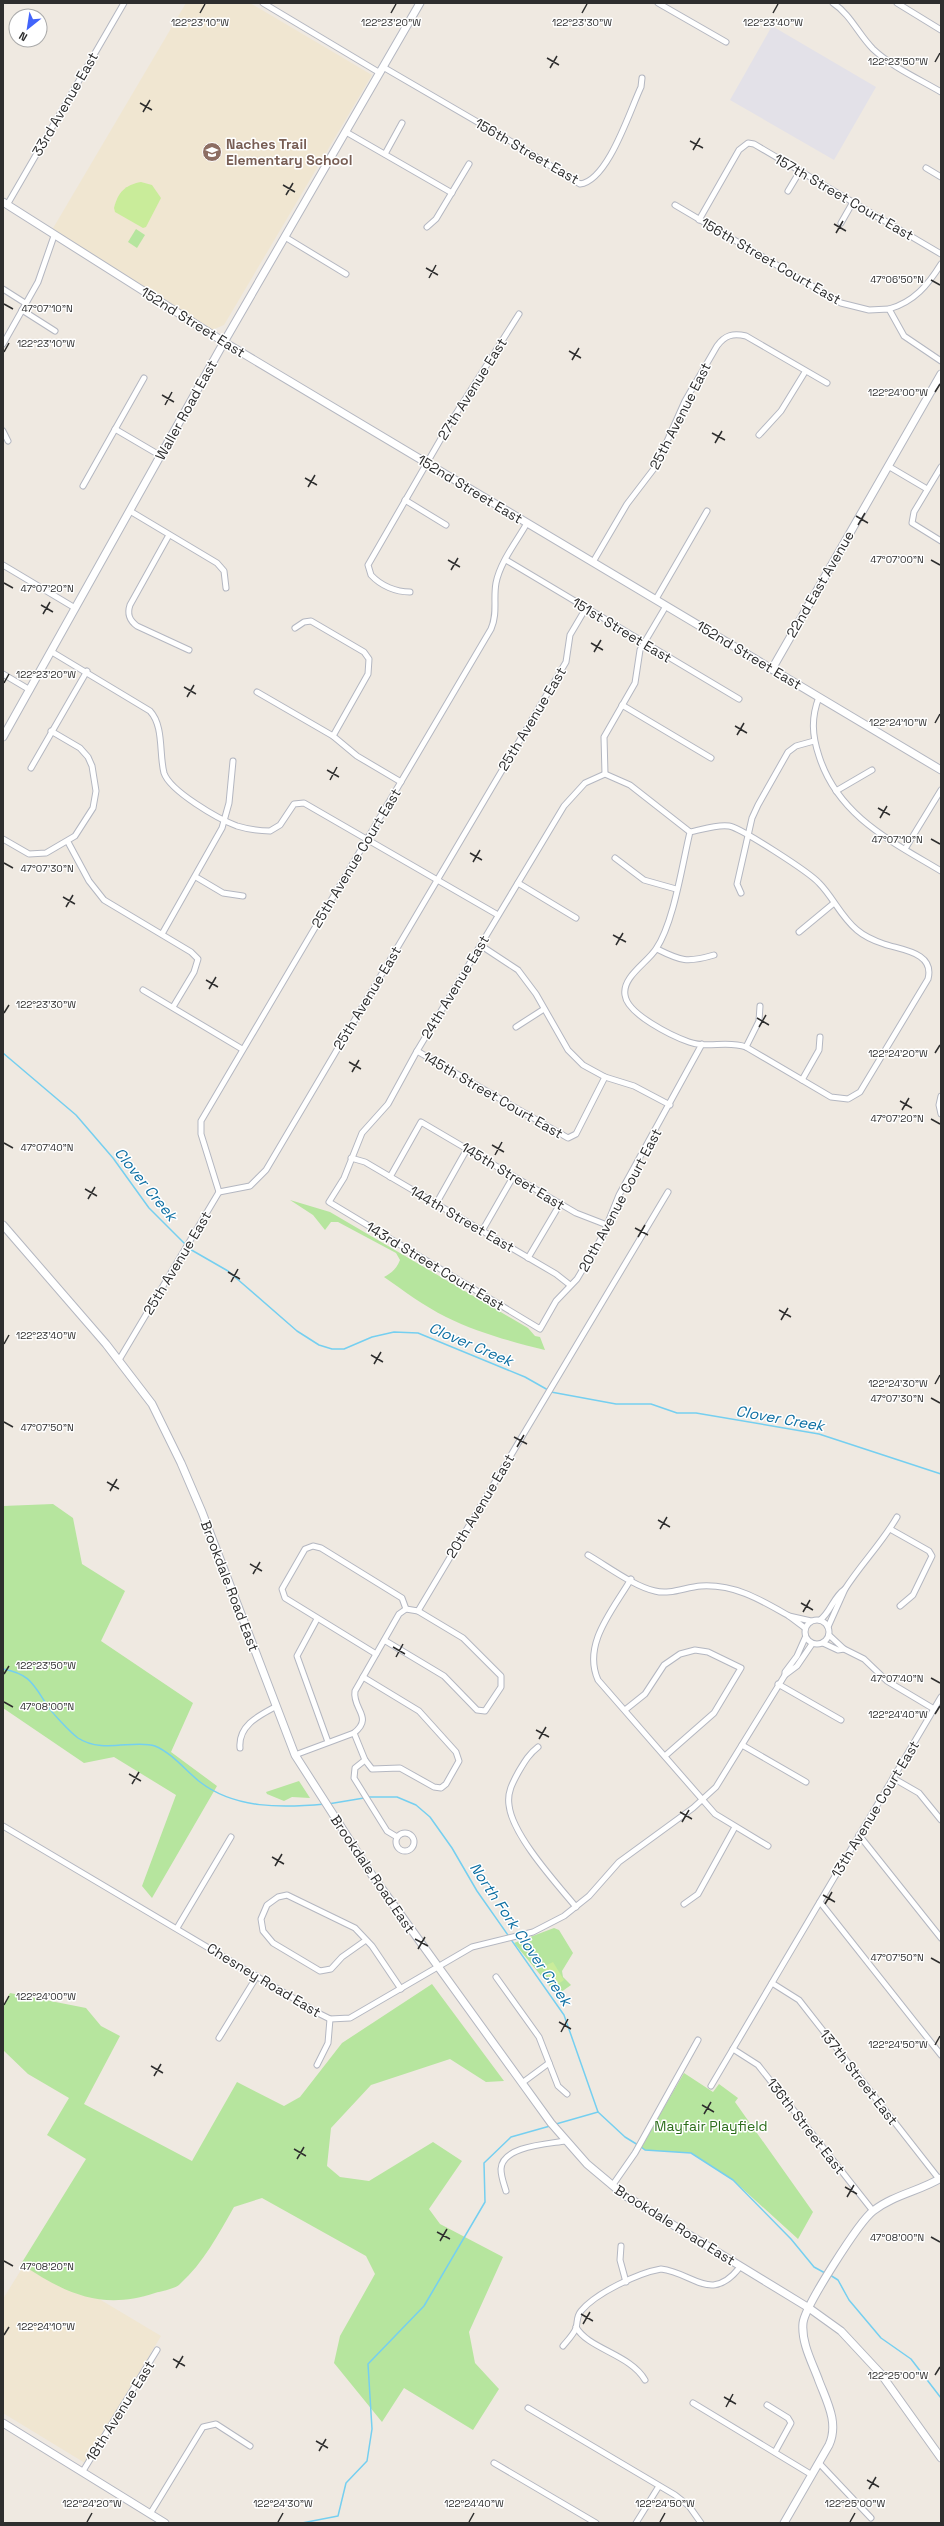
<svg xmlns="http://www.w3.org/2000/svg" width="944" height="2526" viewBox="0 0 944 2526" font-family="'Space Grotesk',sans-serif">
	<rect width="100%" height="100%" fill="#efe9e1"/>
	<path fill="#e3e1e8" d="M772 26 876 87 834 160 730 100Z"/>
	<g fill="#f0e6d1">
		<path d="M186 3H250L372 75 224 325 212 330 52 230Z"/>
		<path d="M29 2257 161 2336 85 2463 3 2413V2299Z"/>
	</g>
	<g fill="#b6e59e">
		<path d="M136 229 145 235 137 248 128 242Z"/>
		<path d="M290 1200 330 1212 528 1328 535 1336 540 1337 545 1350C512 1342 476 1332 446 1317 424 1306 404 1291 384 1277 391 1273 396 1270 400 1260L396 1253 338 1222H331L325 1230 313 1215Z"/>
		<path d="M53 1504 73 1518 82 1564 125 1591 101 1641 193 1703 171 1752 217 1786 152 1898 142 1886 176 1795 114 1757 84 1763 3 1708V1506Z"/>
		<path d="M299 1781 310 1798 292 1797 284 1801 267 1794 266 1792Z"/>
		<path d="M554 1928 559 1930 573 1953 562 1971 563 1977 571 1985 557 1995 514 1943Z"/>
		<path d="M432 1984 504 2081 486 2082 450 2059 371 2085 331 2128 327 2166 340 2177 369 2181 433 2142 462 2161 429 2209 440 2224 503 2257 469 2332 475 2363 499 2389 473 2430 404 2388 382 2422 334 2363 340 2336 375 2274 366 2256 262 2198 234 2207C218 2235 204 2262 180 2284 175 2289 162 2291 155 2293 101 2311 65 2293 21 2264L86 2159 47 2135 69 2098 28 2074 3 2050V2006L10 1993 86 2008 101 2026 120 2036 84 2104 192 2161 237 2082 284 2106 300 2097 342 2043Z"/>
		<path d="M684 2073 713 2092 719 2084 738 2098 735 2102 813 2212 798 2239 733 2180 691 2153 645 2150 641 2147Z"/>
	</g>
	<g fill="#c9ec9a">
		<path d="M141 182 152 185 161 198 146 227 143 228 115 212 114 208C118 192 125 185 141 182Z"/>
		<path d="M553 1962 564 1980 555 1986 543 1967Z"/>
	</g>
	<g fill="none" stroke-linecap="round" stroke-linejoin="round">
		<g stroke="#75cff0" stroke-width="1.5">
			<path d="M3 1053 76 1115 113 1158 149 1208 186 1245"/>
			<path d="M188 1248 228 1271 297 1331 319 1345 332 1349H344L372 1337 394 1332 418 1333 525 1377 548 1390"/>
			<path d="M551 1392 616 1404H651L677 1413H696L819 1434 941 1474"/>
			<path d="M3 1669C30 1674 33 1684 47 1705 51 1712 71 1733 78 1738 102 1754 135 1739 155 1746 172 1753 186 1771 200 1782 235 1809 282 1808 325 1804"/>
			<path d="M368 1797H397L416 1805 430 1817 452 1848 477 1891 564 2015 598 2112 625 2137 638 2145"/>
			<path d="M328 1804 364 1798"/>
			<path d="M556 2124 598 2112"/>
			<path d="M641 2147 645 2150 691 2153 733 2180 791 2239 814 2267 825 2273"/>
			<path d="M830 2275 838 2280 849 2300 881 2338 911 2359 941 2398"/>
			<path d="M302 2523 338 2516 346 2483 367 2461 372 2429 368 2364 424 2306 485 2202 484 2163 511 2137 550 2126"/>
		</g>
		<defs>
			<g id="street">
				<path d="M263 3 380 73"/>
				<path d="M658 3 726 42"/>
				<path d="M833 3C851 15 858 34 873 49 892 67 919 79 941 92"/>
				<path d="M897 3 941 30"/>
				<path d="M383 67 517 145 580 184C608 181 630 110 641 87L642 78"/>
				<path d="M346 132 452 193"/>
				<path d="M385 154 402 123"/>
				<path d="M926 168 941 177"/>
				<path d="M788 191 800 171"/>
				<path d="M7 205 124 3"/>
				<path d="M675 205 841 303 869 310 889 309 904 336 941 361"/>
				<path d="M699 220 739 150 748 143 754 144 941 254"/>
				<path d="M841 223 853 202"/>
				<path d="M427 227 436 219 469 164"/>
				<path d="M285 237 346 274"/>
				<path d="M3 289 25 303"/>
				<path d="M889 309C914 302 928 285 941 264"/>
				<path d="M22 310 55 331"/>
				<path d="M3 344 38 282 54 236"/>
				<path d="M115 429 161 456"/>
				<path d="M3 431 8 441"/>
				<path d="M759 435 781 411 805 372"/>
				<path d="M888 466 927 489"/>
				<path d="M941 467 914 512 912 523 941 541"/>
				<path d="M83 486 144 378"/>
				<path d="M405 500 446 525"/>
				<path d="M130 511 217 563 224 571 226 588"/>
				<path d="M169 535 130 605C127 614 129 620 137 626L189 650"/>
				<path d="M506 560 739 699"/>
				<path d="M593 562 627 504 656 466 685 401 717 346C725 335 733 333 746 336L827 383"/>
				<path d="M3 565 75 608"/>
				<path d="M410 592C396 592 381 586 371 575L368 565 450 423 519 314"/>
				<path d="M656 599 707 511"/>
				<path d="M295 628 304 622 311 621 364 652 369 659 368 674 333 736"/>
				<path d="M52 652 150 711C164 726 159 754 164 773 170 791 218 819 237 826 247 829 259 831 270 831L280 825 294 804 304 803 498 915"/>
				<path d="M3 674 30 690"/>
				<path d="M257 692 333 736 357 756 401 782"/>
				<path d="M819 697C811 718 812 735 819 756 838 816 891 841 941 871"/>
				<path d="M622 705 711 758"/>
				<path d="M31 768 87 671"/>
				<path d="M605 774 604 737 635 683 640 650 666 606"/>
				<path d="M836 791 872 770"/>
				<path d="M690 832C682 865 674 922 656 949 647 963 622 977 625 995 627 1014 672 1036 689 1042 707 1049 727 1040 746 1047L831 1097 848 1099 860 1092 928 979C935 952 901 950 884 944 875 941 864 936 857 930 841 917 833 897 819 883 809 872 741 828 729 826 717 824 701 830 690 832L630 785 605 774 585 783 564 806 417 1051 388 1104 362 1133 344 1178 329 1202 540 1329 556 1301 577 1279 602 1237 619 1195 702 1044"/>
				<path d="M3 839 29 854 46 853 75 836 93 808 96 791 92 766 88 757 80 748 51 731"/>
				<path d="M68 842 89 881 104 900 191 952 198 959 194 972 173 1007"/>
				<path d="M905 849 941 790"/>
				<path d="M615 858 644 880 676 889"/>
				<path d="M196 877 223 893 243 896"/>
				<path d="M518 883 576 918"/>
				<path d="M741 893 737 884 752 818 758 805 788 752 796 746 814 741"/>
				<path d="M799 932 834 903"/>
				<path d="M162 934 222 828 229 803 233 761"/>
				<path d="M480 945 518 970 536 994 568 1050 583 1065 605 1077 634 1086 670 1105"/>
				<path d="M657 949C681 961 687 963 714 955"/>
				<path d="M143 990 242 1049"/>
				<path d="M516 1027 544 1009"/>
				<path d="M746 1047 759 1021 760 1006"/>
				<path d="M417 1051 568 1138 576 1134 605 1077"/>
				<path d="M802 1080 819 1050 820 1037"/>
				<path d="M941 1096 939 1105 941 1114"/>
				<path d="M351 1158 365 1162 556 1274 570 1285"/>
				<path d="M390 1177 421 1122 576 1213 607 1225"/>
				<path d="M219 1192 201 1134V1121L491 629C498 613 493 599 496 583 500 562 517 541 527 523"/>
				<path d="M219 1192 250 1186 266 1170 566 662 570 635 586 608"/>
				<path d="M436 1204 467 1149"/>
				<path d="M482 1231 513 1177"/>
				<path d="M528 1258 560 1204"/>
				<path d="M119 1360 219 1192"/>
				<path d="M890 1529 929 1551 932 1556 913 1595 900 1606"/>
				<path d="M588 1555C607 1566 635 1587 655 1591 670 1595 686 1587 701 1586 735 1584 761 1600 789 1616"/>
				<path d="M631 1579C613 1610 582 1644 598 1680L715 1814 768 1846"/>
				<path d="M845 1589C861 1564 882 1543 897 1517"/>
				<path d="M418 1611 668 1192"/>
				<path d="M317 1619 297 1656 328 1742"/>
				<circle cx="817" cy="1632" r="12"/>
				<path d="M820 1620C831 1612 833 1597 845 1589L828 1627"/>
				<path d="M805 1628 789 1616 811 1621"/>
				<path d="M805 1638 797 1656 785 1672V1675L797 1666 812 1644"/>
				<path d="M823 1643 838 1650 844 1649 829 1635"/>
				<path d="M844 1649 864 1659 887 1681 934 1709"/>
				<path d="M376 1654 285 1598 282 1589 305 1549 313 1546 321 1548 402 1598 406 1609"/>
				<path d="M778 1684 841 1720"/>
				<path d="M625 1710 645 1694 664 1665 680 1654 695 1650 708 1652 741 1668 714 1713 665 1756"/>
				<path d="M354 1733 365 1760 372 1769 400 1768 434 1787 441 1788 446 1784 459 1761 456 1752 419 1711 363 1677"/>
				<path d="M742 1745 806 1782"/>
				<path d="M538 1747C529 1754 525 1761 519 1771 513 1782 507 1792 509 1805 512 1835 557 1884 576 1907"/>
				<path d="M240 1748C238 1726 258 1716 275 1707"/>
				<path d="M295 1755 354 1733C374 1717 352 1709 355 1691L399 1614 406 1609 418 1611 463 1638 501 1676V1687L485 1711 477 1710 444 1676 384 1640"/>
				<path d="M365 1760 355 1768 354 1778 387 1831 397 1837"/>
				<path d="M893 1778 919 1793 941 1820"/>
				<path d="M3 1826 320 2014 330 2019 350 2018 472 1947 533 1932 564 1916 589 1896 619 1862 693 1808 716 1787 785 1675"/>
				<circle cx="405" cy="1842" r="9"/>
				<path d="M859 1835 941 1938"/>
				<path d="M820 1902 941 2055"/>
				<path d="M684 1904 698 1894 735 1827"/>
				<path d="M177 1928 231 1837"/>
				<path d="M366 1940 342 1957 331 1969 320 1971 273 1943 263 1931 261 1919 267 1905 278 1897 287 1895 355 1928 372 1946 401 1989"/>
				<path d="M496 1977 539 2037 558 2086 567 2094"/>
				<path d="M772 1983 799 2000 939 2179"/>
				<path d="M219 2038 257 1976"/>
				<path d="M733 2049 758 2065 873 2211"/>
				<path d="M317 2065 328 2043 330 2019"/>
				<path d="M522 2083 549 2063"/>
				<path d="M711 2086 941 1697"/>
				<path d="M612 2186 635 2153 698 2040"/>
				<path d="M506 2191C504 2184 501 2177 501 2169 502 2146 548 2144 565 2141"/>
				<path d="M621 2246 620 2260 626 2282"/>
				<path d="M576 2327C588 2349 630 2354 645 2380"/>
				<path d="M563 2346C567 2341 574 2334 576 2328 578 2321 576 2317 581 2311 596 2293 638 2273 661 2269 694 2273 711 2304 740 2267"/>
				<path d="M693 2403 812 2475"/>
				<path d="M767 2405 788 2418 791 2423 775 2452"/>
				<path d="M528 2408 675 2495 689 2506 701 2523"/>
				<path d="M494 2463 596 2523"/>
				<path d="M819 2463 871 2518"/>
				<path d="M83 2471 157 2350"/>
				<path d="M150 2514 203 2427 216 2424 250 2446"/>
				<path d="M636 2523 659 2486"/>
			</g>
			<g id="secondary">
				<path d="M3 202 224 342 941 770"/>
				<path d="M772 669 941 374"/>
				<path d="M3 737 224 342 420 3"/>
				<path d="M3 1225 106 1344 152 1404 181 1463 202 1512 295 1755 372 1875 551 2123 587 2164 624 2195 809 2308 841 2331 881 2374 941 2458"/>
				<path d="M3 2423 165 2523"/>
				<path d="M784 2523 829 2445C839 2423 827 2402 819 2381 813 2364 801 2343 803 2323 805 2306 859 2222 873 2211 893 2195 920 2191 941 2178"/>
			</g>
		</defs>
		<use href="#street" stroke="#b4b7c1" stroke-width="7"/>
		<use href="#secondary" stroke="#b4b7c1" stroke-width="9"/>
		<use href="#street" stroke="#fff" stroke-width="5"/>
		<use href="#secondary" stroke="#fff" stroke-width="7"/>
	</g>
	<path fill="none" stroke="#2e2e2e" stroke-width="1.5" d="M200 13 205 4M391 13 396 4M582 13 587 4M773 13 778 4M547 58 559 65M935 62 940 53M550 68 557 56M140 103 152 110M143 112 150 100M690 141 703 148M693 150 700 138M283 185 295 192M286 195 293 183M834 224 846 231M836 233 843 221M426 268 438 275M429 278 436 265M931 280 940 285M4 304 13 309M569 351 581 358M4 352 9 343M572 360 579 348M935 392 940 384M162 395 174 402M165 405 172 392M712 433 725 440M715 443 722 431M305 478 317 485M308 487 315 475M856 516 868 523M858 525 865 513M448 560 460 567M931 560 940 565M451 570 458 558M4 583 13 588M41 605 53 612M43 614 50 602M591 643 603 650M594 652 601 640M4 683 9 674M184 687 196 694M187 697 194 685M935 723 940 714M735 726 747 733M737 735 744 723M327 770 339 777M330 780 337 767M878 808 890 815M880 818 887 806M931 839 940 844M470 853 482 860M473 862 480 850M4 863 13 868M63 897 75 904M66 907 73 895M613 935 626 942M616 945 623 933M206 980 218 987M209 989 216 977M4 1013 9 1005M757 1018 769 1025M759 1027 766 1015M935 1053 940 1045M349 1062 361 1069M352 1072 359 1060M900 1101 912 1108M902 1110 909 1098M931 1119 940 1124M4 1143 13 1148M492 1145 504 1152M495 1155 502 1142M85 1189 97 1196M88 1199 95 1187M635 1228 648 1235M638 1237 645 1225M228 1272 240 1279M231 1282 238 1269M779 1310 791 1317M781 1320 788 1308M4 1344 9 1335M371 1355 383 1362M374 1364 381 1352M935 1384 940 1375M931 1398 940 1403M4 1422 13 1427M514 1437 527 1444M517 1447 524 1435M107 1482 119 1489M110 1491 117 1479M658 1520 670 1527M660 1529 667 1517M250 1564 262 1571M253 1574 260 1562M801 1603 813 1610M803 1612 810 1600M393 1647 405 1654M396 1657 403 1644M4 1674 9 1666M931 1678 940 1683M4 1702 13 1707M935 1714 940 1706M536 1730 549 1737M539 1739 546 1727M129 1774 141 1781M132 1784 139 1772M680 1812 692 1819M682 1822 689 1810M272 1857 284 1864M275 1866 282 1854M823 1895 835 1902M825 1904 832 1892M415 1939 428 1946M418 1949 425 1937M931 1958 940 1963M4 2005 9 1996M559 2022 571 2029M561 2032 568 2019M935 2045 940 2036M151 2066 163 2073M154 2076 161 2064M702 2105 714 2112M704 2114 711 2102M294 2149 306 2156M297 2159 304 2147M845 2187 857 2194M847 2197 854 2185M437 2232 450 2239M931 2237 940 2242M440 2241 447 2229M4 2261 13 2266M581 2314 593 2321M583 2324 590 2312M4 2335 9 2327M173 2359 185 2366M176 2368 183 2356M935 2375 940 2367M724 2397 736 2404M726 2407 733 2394M316 2441 328 2448M319 2451 326 2439M867 2480 879 2487M869 2489 876 2477M87 2522 92 2513M278 2522 283 2513M469 2522 474 2513M660 2522 665 2513M850 2522 855 2513"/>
	<defs>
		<symbol id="school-disc" viewBox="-11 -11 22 22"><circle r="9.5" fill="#8d6e63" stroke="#fff"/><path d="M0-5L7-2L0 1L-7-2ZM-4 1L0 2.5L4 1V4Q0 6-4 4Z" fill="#fff"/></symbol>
	</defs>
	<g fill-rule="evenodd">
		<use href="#school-disc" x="201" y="141" width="22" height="22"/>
	</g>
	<g text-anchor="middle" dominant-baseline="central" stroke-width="3" stroke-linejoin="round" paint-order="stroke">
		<g font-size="14" fill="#2e2e2e" stroke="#fff">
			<text transform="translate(65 104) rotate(-60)">33rd Avenue East</text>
			<text transform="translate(527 151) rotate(30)">156th Street East</text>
			<text transform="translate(844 197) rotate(30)">157th Street Court East</text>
			<text transform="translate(771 261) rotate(30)">156th Street Court East</text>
			<text transform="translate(193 322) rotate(32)">152nd Street East</text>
			<text transform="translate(472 389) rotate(-58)">27th Avenue East</text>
			<text transform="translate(186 410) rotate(-61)">Waller Road East</text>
			<text transform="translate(680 416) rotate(-63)">25th Avenue East</text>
			<text transform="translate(470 489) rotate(31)">152nd Street East</text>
			<text transform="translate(820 584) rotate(-60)">22nd East Avenue</text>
			<text transform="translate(622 630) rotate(31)">151st Street East</text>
			<text transform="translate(749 655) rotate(31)">152nd Street East</text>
			<text transform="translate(532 719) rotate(-59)">25th Avenue East</text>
			<text transform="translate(356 858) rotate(-59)">25th Avenue Court East</text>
			<text transform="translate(455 987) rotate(-59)">24th Avenue East</text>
			<text transform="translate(367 998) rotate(-59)">25th Avenue East</text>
			<text transform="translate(493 1095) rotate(30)">145th Street Court East</text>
			<text transform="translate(513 1176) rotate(31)">145th Street East</text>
			<text transform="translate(620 1200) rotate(-62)">20th Avenue Court East</text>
			<text transform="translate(462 1219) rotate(30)">144th Street East</text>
			<text transform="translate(177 1263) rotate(-59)">25th Avenue East</text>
			<text transform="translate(435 1266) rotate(31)">143rd Street Court East</text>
			<text transform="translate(480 1506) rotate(-59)">20th Avenue East</text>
			<text transform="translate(230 1586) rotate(69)">Brookdale Road East</text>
			<text transform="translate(875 1809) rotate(-59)">13th Avenue Court East</text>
			<text transform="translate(373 1874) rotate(56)">Brookdale Road East</text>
			<text transform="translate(264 1980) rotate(31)">Chesney Road East</text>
			<text transform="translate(859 2077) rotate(52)">137th Street East</text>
			<text transform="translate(806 2126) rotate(52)">136th Street East</text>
			<text transform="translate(675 2225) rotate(32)">Brookdale Road East</text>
			<text transform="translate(120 2411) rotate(-58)">18th Avenue East</text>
		</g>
		<g font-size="14" font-weight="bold" fill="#785e54" stroke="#fff" text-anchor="start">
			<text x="226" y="144">Naches Trail<tspan x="226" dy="16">Elementary School</tspan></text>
		</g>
		<g font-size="14" fill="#2c6e1b" stroke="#fff">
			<text x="711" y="2126">Mayfair Playfield</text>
		</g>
		<g font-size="15" font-style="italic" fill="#0d6fa3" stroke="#fff">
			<text transform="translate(146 1184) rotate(51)">Clover Creek</text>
			<text transform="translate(471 1344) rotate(23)">Clover Creek</text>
			<text transform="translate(780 1418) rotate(10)">Clover Creek</text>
			<text transform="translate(521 1934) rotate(56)">North Fork Clover Creek</text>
		</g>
	</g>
	<g font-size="10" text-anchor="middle" fill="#2e2e2e" stroke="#fff" stroke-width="3" stroke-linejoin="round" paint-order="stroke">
		<text x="200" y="26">122°23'10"W</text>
		<text x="391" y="26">122°23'20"W</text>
		<text x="582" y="26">122°23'30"W</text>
		<text x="773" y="26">122°23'40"W</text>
		<text x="898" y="65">122°23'50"W</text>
		<text x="897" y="283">47°06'50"N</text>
		<text x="47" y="312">47°07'10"N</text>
		<text x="46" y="347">122°23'10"W</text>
		<text x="898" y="396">122°24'00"W</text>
		<text x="897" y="563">47°07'00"N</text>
		<text x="47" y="592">47°07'20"N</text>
		<text x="46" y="678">122°23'20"W</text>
		<text x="898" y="726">122°24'10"W</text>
		<text x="897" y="843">47°07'10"N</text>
		<text x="47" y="872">47°07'30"N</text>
		<text x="46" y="1008">122°23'30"W</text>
		<text x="898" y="1057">122°24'20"W</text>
		<text x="897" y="1122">47°07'20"N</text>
		<text x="47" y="1151">47°07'40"N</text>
		<text x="46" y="1339">122°23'40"W</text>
		<text x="898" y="1387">122°24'30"W</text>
		<text x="897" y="1402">47°07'30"N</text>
		<text x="47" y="1431">47°07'50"N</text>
		<text x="46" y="1669">122°23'50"W</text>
		<text x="897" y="1682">47°07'40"N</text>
		<text x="47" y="1710">47°08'00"N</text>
		<text x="898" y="1718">122°24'40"W</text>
		<text x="897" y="1961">47°07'50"N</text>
		<text x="46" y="2000">122°24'00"W</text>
		<text x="898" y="2048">122°24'50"W</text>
		<text x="897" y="2241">47°08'00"N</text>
		<text x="47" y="2270">47°08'20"N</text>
		<text x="46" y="2330">122°24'10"W</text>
		<text x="898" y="2379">122°25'00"W</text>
		<text x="92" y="2507">122°24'20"W</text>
		<text x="283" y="2507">122°24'30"W</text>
		<text x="474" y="2507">122°24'40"W</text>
		<text x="665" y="2507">122°24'50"W</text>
		<text x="855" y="2507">122°25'00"W</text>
	</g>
	<rect width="944" height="2526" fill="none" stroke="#2e2e2e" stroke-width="8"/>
	<g transform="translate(28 28) rotate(210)"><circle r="19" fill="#ffffff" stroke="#ababab"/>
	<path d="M0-3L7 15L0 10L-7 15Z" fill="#4264fb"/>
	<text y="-6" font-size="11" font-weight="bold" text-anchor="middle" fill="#2e2e2e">N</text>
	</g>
</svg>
